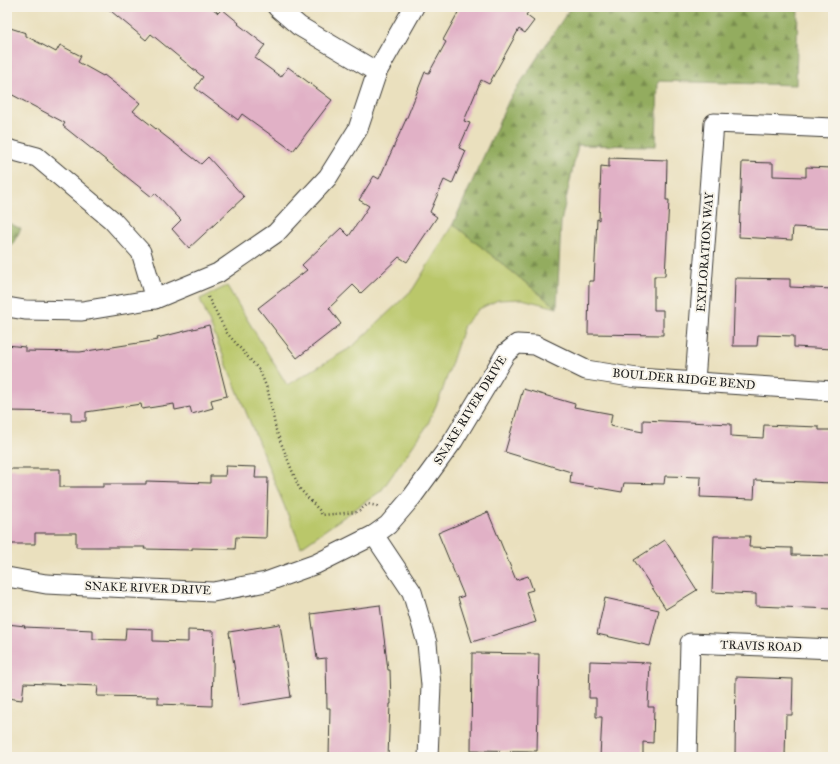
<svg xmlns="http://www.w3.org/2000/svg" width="840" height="764" viewBox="0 0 840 764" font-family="'IM FELL Great Primer',serif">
	<defs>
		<pattern id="forest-firs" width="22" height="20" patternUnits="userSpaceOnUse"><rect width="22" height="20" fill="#93ac5e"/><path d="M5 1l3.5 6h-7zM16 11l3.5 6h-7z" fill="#778b4d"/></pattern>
	</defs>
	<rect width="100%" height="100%" fill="#f7f3e8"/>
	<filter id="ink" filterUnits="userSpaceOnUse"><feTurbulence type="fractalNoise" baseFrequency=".025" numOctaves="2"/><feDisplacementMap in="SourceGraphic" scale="8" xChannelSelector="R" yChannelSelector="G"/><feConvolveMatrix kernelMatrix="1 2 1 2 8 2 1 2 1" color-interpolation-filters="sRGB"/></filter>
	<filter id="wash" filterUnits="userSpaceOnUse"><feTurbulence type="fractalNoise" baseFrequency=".012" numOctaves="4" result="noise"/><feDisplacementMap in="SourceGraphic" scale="16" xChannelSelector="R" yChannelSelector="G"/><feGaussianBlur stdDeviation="0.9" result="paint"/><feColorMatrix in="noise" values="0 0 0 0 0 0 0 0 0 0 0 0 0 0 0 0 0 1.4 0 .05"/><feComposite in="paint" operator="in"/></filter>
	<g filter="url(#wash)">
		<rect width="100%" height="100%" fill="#eae0be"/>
		<path fill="#bac76a" stroke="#6b7243" d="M453 224 557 308 522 299 498 300 479 309 464 325 442 392 427 426 381 491 301 547 200 299 227 286 287 385 352 347 413 289Z"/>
		<g fill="url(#forest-firs)" stroke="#58643d">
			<path d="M571 7H798L796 85 658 81 656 146 578 145 561 222 557 308 453 224 509 100Z"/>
			<path d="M7 222 21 229 7 254Z"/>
		</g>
		<g id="blocks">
			<g fill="#e1b1c6">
				<path d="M106 7H211L218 13 222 9 239 23 238 24 265 45 255 58 281 77 288 67 332 100 293 151 242 114 238 120 195 88 203 77 151 34 146 40Z"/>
				<path d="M461 7H532L526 15 534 21 525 33 519 29 489 84 481 80 464 121 470 123 459 148 466 151 452 184 444 180 430 212 437 217 407 262 399 257 361 293 353 285 329 308 341 324 297 358 258 308 307 270 302 265 341 228 349 236 369 206 359 200 374 176 379 179 408 115 425 72 429 73 446 42 443 40Z"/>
				<path d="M7 27 26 33V36L56 52 60 45 81 56 78 62 103 76 104 75 140 103 133 111 201 164 208 157 244 197 189 248 172 229 181 220 155 193 152 197 63 126 65 123 7 92Z"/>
				<path d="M609 158 667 160 666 200H669L665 276H654V310H663V335L588 334 589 281H594L597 219 599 220 601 166 609 167Z"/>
				<path d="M742 162 773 163V176L806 177V167L833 168V229L793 227 792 240 739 237Z"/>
				<path d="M735 278 790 279V287L833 289V349L794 347V336L758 335 757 346H733Z"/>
				<path d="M209 325 227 396 211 400 213 408 192 414 190 407 175 410 174 404 142 409 141 404 86 412V421H71V412L7 411V345L25 347V351L80 352 158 340 157 338Z"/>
				<path d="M523 389 575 404 574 407 612 414 610 426 643 432V420L731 424V436L763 438 764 425 819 427V430H833V483L755 480 754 499 700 497 701 477 665 476 664 484 624 483 622 492 570 483 571 472 505 452Z"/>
				<path d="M226 466 256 467 255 478H268L266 538 236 537 235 549 192 548V550L144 549 145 547H76V533H35V544H7V469H60V487H103V484H146V481L210 483V476H225Z"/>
				<path d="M488 512 516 580 528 576 533 590 526 592 536 622 472 642 458 598 464 596 438 533Z"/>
				<path d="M714 536H750L749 547 792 548V555L833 556V609L756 606V594L712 592Z"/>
				<path d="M665 540 697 590 666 609 634 560Z"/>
				<path d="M605 598 659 610 650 646 597 634Z"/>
				<path d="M380 605 388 670H390L391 704H390L388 757H329L330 708H327L326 658 317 659 311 614Z"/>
				<path d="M7 624 25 626 24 627 93 630V639L125 640 126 628 153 629V641L188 642V630L214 631 212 706 158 704V697L97 696 98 686 24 683 22 700 7 698Z"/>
				<path d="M280 624 291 697 240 705 229 632Z"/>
				<path d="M472 653 539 654 537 751 471 750Z"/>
				<path d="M590 661 650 663 648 707H654L653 743 643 742V757H600L602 717H596V698H589Z"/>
				<path d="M736 677 793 679 792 715H786L785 757H735Z"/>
			</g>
		</g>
	</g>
	<g filter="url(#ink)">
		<use href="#blocks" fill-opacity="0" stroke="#3b3934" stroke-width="1"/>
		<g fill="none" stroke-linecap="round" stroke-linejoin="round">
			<defs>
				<g id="minor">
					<path d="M277 7 299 26 377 72"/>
					<path d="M7 149 37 157 112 220 141 252 155 299"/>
					<path d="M7 307 25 310 82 311 155 299 218 273 276 233 328 177 358 129 377 72 414 7"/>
					<path d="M695 381 714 123 833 128"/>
					<path d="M374 535 412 592 427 643 431 685 428 757"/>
					<path d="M7 577 46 584 213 592 266 582 316 564 374 535 388 525 412 497 453 441 506 353 517 344 535 345 586 370 637 378 833 391"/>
					<path d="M687 757 690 643 833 649"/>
				</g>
			</defs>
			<use href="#minor" stroke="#3b3934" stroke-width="21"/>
			<path stroke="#3b3934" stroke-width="2.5" stroke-dasharray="1 3" stroke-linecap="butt" d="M208 297 227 333 260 371 268 391 276 430 299 488 319 510 322 515 358 512 368 504 377 506 378 509"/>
			<use href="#minor" stroke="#fff" stroke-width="19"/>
		</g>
	</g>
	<g text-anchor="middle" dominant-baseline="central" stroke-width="4" stroke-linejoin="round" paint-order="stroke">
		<g font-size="12" fill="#1c1c1c" stroke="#f7f3e8">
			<text transform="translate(705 252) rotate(-86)">EXPLORATION WAY</text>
			<text transform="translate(684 379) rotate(5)">BOULDER RIDGE BEND</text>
			<text transform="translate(470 410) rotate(-58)">SNAKE RIVER DRIVE</text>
			<text transform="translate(148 588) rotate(2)">SNAKE RIVER DRIVE</text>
			<text transform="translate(761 646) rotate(2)">TRAVIS ROAD</text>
		</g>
	</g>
	<rect width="840" height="764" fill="none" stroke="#f7f3e8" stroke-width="24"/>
</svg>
